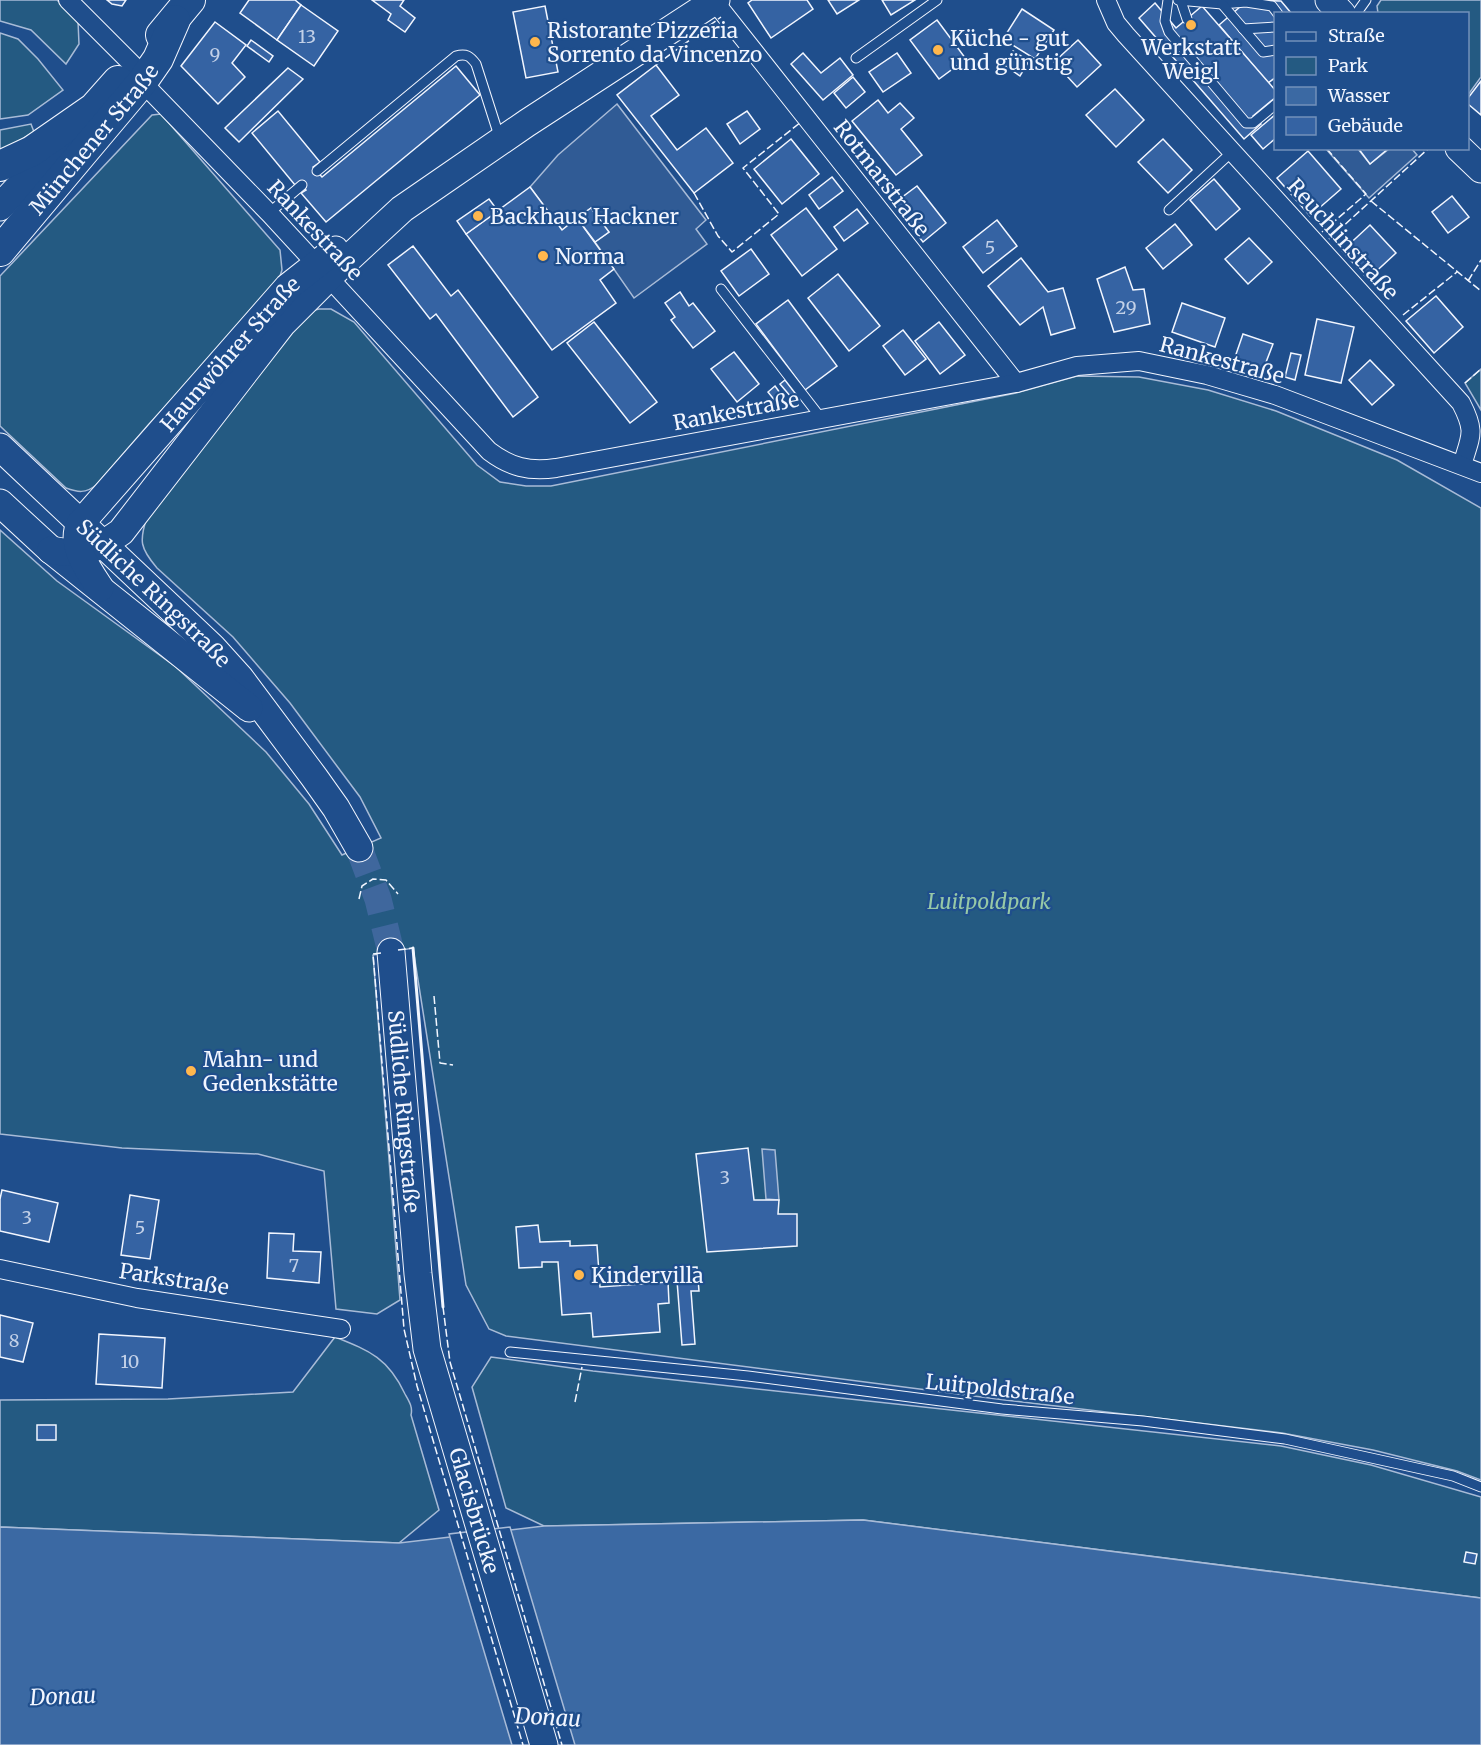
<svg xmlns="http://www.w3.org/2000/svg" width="1481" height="1745" viewBox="0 0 1481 1745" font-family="Merriweather,serif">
	<rect width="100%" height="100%" fill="#1f4e8c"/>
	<g fill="#245a82" stroke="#a8bbd7" stroke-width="1.5">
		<path d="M0 0H57L78 21 79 44 66 64 31 30 0 21Z"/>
		<path d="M1381 0H1481V77L1468 95V14L1378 13 1377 6Z"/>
		<path d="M0 33 18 39 38 59 63 90 28 115 0 119Z"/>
		<path d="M161 114 280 250 282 270 277 285 149 424 96 485C86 494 77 492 66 488L0 426V276L152 115Z"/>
		<path d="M31 124 34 132 0 152V130Z"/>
		<path d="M319 309H331L354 322 477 465 500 482 526 486H551L1016 393 1077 376 1139 377 1208 390 1276 411 1397 460 1481 508V1480L1457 1471 1373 1450 1282 1433 1005 1400 506 1336 489 1329 466 1285 413 948 373 955 400 1300 377 1314 336 1309 324 1171 258 1154 122 1148 0 1134V530L57 581 176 667 266 752 309 804 342 855 381 838 360 797 290 703 233 637 157 568C140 548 139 541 147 517L307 312Z"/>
		<path d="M1481 369V410L1465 383Z"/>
		<path d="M335 1337C370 1351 388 1358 405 1394 409 1401 413 1407 411 1415L439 1510 399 1543 0 1527V1400L168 1399 293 1392Z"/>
		<path d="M491 1357 593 1371 1281 1446 1371 1465 1481 1497V1598L863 1520 544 1526 506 1508 472 1387Z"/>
	</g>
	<g fill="#305b95" stroke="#a8bbd7" stroke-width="1.5">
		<path d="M617 104 706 220 696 229 707 244 634 298 595 242 609 232 591 208 562 230 530 187 558 155Z"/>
		<path d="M1326 149H1358L1370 164 1389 149H1412L1417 155 1369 198Z"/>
	</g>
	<g fill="#3b69a3" stroke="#a8bbd7" stroke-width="1.5">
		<path d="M762 1149 775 1150 779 1200 766 1199Z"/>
		<path d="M863 1520 1481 1598V1745H0V1527L399 1543 544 1526Z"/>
	</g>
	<path fill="#1f4e8c" stroke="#a8bbd7" stroke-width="1.5" d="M510 1527 575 1745H512L449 1534Z"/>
	<g fill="#3563a3" stroke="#f2f6ff" stroke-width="1.5">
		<path d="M107 0H126L122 6 112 4Z"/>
		<path d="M249 0H295L301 5 277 40 240 13Z"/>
		<path d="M372 0H404L400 6 415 18 405 32 388 20 391 14Z"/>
		<path d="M752 0H807L813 9 771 38 748 3Z"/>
		<path d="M828 0H859L837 14Z"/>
		<path d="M882 0H915L891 15Z"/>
		<path d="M1248 0 1281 1 1292 14H1276V77L1268 83 1219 25Z"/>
		<path d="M1155 3 1176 28 1202 6 1276 91V97L1253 116 1261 124 1244 139 1139 18Z"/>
		<path d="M301 5 338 31 314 66 277 40Z"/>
		<path d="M545 6 558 72 526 78 513 12Z"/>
		<path d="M1022 9 1054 30 1035 59 1003 39Z"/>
		<path d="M937 20 966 59 939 79 910 40Z"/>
		<path d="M215 22 246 45 232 63 245 77 218 104 181 66Z"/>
		<path d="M251 40 273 56 269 62 247 46Z"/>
		<path d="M1078 40 1101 65 1077 87 1054 62Z"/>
		<path d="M1013 51 1029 61 1020 76 1004 65Z"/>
		<path d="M803 53 821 73 840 58 853 75 823 100 791 64Z"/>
		<path d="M897 53 911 73 883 92 869 72Z"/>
		<path d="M656 65 679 95 651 116 677 150 706 128 733 163 694 193 617 95Z"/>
		<path d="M456 66 480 95 326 222 301 193 306 190 299 182 295 185 252 133 278 111 320 162 313 167 322 177Z"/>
		<path d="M288 68 303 79 239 142 225 128Z"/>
		<path d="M853 77 865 92 846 108 834 93Z"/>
		<path d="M1481 81V115L1468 104V98Z"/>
		<path d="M1115 89 1144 120 1116 147 1086 115Z"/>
		<path d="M878 100 888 113 900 103 914 118 901 129 922 155 896 175 852 121Z"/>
		<path d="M747 111 760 129 740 144 727 124Z"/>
		<path d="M1276 114V138L1263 149 1251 135Z"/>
		<path d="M791 139 819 174 782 204 754 169Z"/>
		<path d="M1163 139 1192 170 1168 193 1138 162Z"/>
		<path d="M1358 148H1389L1370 164Z"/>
		<path d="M1308 151 1341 189 1310 216 1277 178Z"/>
		<path d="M832 177 843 191 819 209 809 195Z"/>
		<path d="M1214 179 1240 209 1216 230 1190 200Z"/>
		<path d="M917 186 946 223 923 242 893 204Z"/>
		<path d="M530 187 562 230 577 218 614 269 600 280 616 303 552 350 466 234Z"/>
		<path d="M1452 196 1469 217 1448 233 1432 212Z"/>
		<path d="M489 199 498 211 466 234 457 221Z"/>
		<path d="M591 208 609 232 595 242 577 218Z"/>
		<path d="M806 208 837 249 802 276 771 235Z"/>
		<path d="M857 209 868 223 844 241 834 227Z"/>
		<path d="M997 220 1017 246 983 273 963 247Z"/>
		<path d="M1175 224 1192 245 1163 269 1146 248Z"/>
		<path d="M1370 225 1396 253 1368 279 1342 251Z"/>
		<path d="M1249 238 1272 262 1248 284 1225 259Z"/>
		<path d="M413 246 451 296 458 290 538 397 513 417 436 314 430 319 388 265Z"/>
		<path d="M751 249 769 274 739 296 721 271Z"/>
		<path d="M1021 258 1048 292 1063 288 1075 328 1051 335 1043 307 1020 325 988 286Z"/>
		<path d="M1125 267 1133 290 1144 289 1150 324 1114 332 1097 279Z"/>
		<path d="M838 274 880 326 849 351 808 298Z"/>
		<path d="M680 292 689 306 693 303 715 331 693 348 671 320 675 317 665 303Z"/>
		<path d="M1436 296 1463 327 1434 353 1406 321Z"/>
		<path d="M788 300 837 366 805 390 756 324Z"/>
		<path d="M1182 303 1225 318 1215 347 1172 332Z"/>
		<path d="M1317 319 1354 327 1341 383 1305 375Z"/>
		<path d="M594 322 657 402 630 423 567 343Z"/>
		<path d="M939 322 965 355 940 374 915 341Z"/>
		<path d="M903 330 926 359 905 375 883 346Z"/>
		<path d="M1243 334 1273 344 1263 370 1234 360Z"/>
		<path d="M734 352 759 384 737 402 711 369Z"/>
		<path d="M1291 353 1301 355 1295 380 1285 377Z"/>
		<path d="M1370 360 1394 385 1372 405 1349 380Z"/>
		<path d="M785 380 795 393 791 397 780 384Z"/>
		<path d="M775 386 783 397 776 402 768 392Z"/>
		<path d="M748 1148 754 1200H779L778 1214H797V1246L707 1252 696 1154Z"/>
		<path d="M2 1190 58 1203 49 1242 0 1231V1199Z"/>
		<path d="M130 1195 159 1200 150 1259 121 1255Z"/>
		<path d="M538 1225 540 1242 570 1241V1246L597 1245 600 1287 668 1282 669 1303 658 1304 660 1332 593 1337 591 1313 562 1315 558 1262H542V1267L519 1268 516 1227Z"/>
		<path d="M269 1233 294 1234 293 1251 321 1252 319 1283 267 1278Z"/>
		<path d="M697 1267 699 1291H691L695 1344 682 1345 676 1268Z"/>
		<path d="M0 1315 33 1323 23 1362 0 1357Z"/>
		<path d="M99 1334 165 1338 162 1388 96 1384Z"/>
		<rect x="37" y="1425" width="19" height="15"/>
		<path d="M1466 1552 1477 1554 1475 1564 1464 1562Z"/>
	</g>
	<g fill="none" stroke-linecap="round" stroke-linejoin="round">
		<path stroke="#3f679d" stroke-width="27" stroke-dasharray="27 14" stroke-linecap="butt" d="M359 848 378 899 391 952"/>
		<defs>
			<g id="lane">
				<path d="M1168 0 1165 21 1169 32 1246 123H1253L1276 104"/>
				<path d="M1178 0 1222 4 1246 2 1272 6 1278 14"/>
				<path d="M1181 1 1187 19"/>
				<path d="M1222 4 1263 52 1276 50"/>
				<path d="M1356 14 1366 0"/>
				<path d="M1243 29 1276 27"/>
				<path d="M856 58 937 0"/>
				<path d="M317 171 456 56C466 53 470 56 476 64L500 139"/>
				<path d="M1169 210 1233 151"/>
				<path d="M269 213 302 185"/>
				<path d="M721 289 821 418"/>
				<path d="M510 1352 748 1376 1002 1409 1143 1421 1285 1439 1453 1476 1481 1487"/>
			</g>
			<g id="street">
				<path d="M68 0 133 65"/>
				<path d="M1106 0 1116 23 1126 35 1461 403C1476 432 1471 435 1462 465"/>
				<path d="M714 1 1016 383"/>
				<path d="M142 82 269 213 489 451C510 467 529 472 556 468L1016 383 1077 366 1139 361 1207 375 1275 395 1481 473"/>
				<path d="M0 1269 137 1298 341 1329"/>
			</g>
			<g id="secondary">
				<path d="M1329 0 1342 14"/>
				<path d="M1459 148 1481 169"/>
				<path d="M0 207 68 135"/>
				<path id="s1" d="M0 447 212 647 240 678 314 777 336 808 359 848"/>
				<path d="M0 503 51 550 249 708"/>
				<path d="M51 550C81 557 97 549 121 532L282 324 336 270 402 209 527 123 716 0"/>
				<path id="s2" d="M100 588C88 570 70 545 80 524L288 287 335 250"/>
				<path id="s3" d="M391 952 418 1274 427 1349 544 1745"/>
			</g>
			<g id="primary">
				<path d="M161 35 190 0"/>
				<path d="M0 166 32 151 94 108 118 81"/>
				<path id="s4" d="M0 251 142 82 158 59 175 20"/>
			</g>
		</defs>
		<use href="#lane" stroke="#f2f6ff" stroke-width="11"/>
		<use href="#street" stroke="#f2f6ff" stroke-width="20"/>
		<use href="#secondary" stroke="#f2f6ff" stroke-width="29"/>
		<use href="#primary" stroke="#f2f6ff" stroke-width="32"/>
		<use href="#lane" stroke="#1f4e8c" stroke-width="9"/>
		<use href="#street" stroke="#1f4e8c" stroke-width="18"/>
		<use href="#secondary" stroke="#1f4e8c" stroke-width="27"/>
		<use href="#primary" stroke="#1f4e8c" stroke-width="30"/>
		<g stroke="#f2f6ff" stroke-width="1.5" stroke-dasharray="8 3" stroke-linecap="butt">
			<path d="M656 65 721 17"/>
			<path d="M694 193 718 236 732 252 779 214 743 168 801 122"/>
			<path d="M1371 201 1481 291"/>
			<path d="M1322 232 1366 194 1326 148"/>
			<path d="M1329 239 1429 148"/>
			<path d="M1468 281 1481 260"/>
			<path d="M1403 315 1457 272"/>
			<path d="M1465 383 1481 369"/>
			<path d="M359 899 362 886 373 879 386 880 398 894"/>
			<path d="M398 950 413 948"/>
			<path d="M381 953 373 954 404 1329 417 1386 523 1745"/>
			<path d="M434 996 440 1063 453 1065"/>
			<path d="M443 1307 450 1362 458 1389 562 1745"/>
			<path d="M575 1402 582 1367"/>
		</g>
		<path stroke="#f2f6ff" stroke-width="3" d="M413 948 443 1307"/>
	</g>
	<g fill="#ffb74d" stroke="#1f4e8c" stroke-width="2">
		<circle cx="1191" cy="25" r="6"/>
		<circle cx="535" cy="42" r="6"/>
		<circle cx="938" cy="50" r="6"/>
		<circle cx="478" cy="216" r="6"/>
		<circle cx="543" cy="256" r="6"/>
		<circle cx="191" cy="1071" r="6"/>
		<circle cx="579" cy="1275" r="6"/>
	</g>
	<g text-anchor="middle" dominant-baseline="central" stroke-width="4.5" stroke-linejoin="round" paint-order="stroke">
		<g font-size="18" fill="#c3d1e8">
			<text x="307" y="36">13</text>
			<text x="215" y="54">9</text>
			<text x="990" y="247">5</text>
			<text x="1126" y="307">29</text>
			<text x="725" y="1177">3</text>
			<text x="27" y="1217">3</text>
			<text x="140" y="1227">5</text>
			<text x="294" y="1265">7</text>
			<text x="14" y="1340">8</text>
			<text x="130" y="1361">10</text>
		</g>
		<g font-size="21" fill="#f2f6ff" stroke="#1f4e8c" text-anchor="start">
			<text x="547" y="30">Ristorante Pizzeria<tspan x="547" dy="24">Sorrento da Vincenzo</tspan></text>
			<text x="950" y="38">Küche - gut<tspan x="950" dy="24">und günstig</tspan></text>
			<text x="1191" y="47" text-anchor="middle">Werkstatt<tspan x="1191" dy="24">Weigl</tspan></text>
			<text x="490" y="216">Backhaus Hackner</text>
			<text x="555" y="256">Norma</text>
			<text x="203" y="1059">Mahn- und<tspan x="203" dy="24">Gedenkstätte</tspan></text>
			<text x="591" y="1275">Kindervilla</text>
		</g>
		<g font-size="21" fill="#f2f6ff" stroke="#1f4e8c">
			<text stroke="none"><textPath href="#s4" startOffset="146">Münchener Straße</textPath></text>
			<text transform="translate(882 178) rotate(52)">Rotmarstraße</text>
			<text transform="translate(315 230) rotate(47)">Rankestraße</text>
			<text transform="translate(1343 239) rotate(48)">Reuchlinstraße</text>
			<text stroke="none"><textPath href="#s2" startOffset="297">Haunwöhrer Straße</textPath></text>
			<text transform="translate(1222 360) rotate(15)">Rankestraße</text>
			<text transform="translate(736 411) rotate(-11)">Rankestraße</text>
			<text stroke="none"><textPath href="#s1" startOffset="212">Südliche Ringstraße</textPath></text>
			<text stroke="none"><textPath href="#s3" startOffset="160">Südliche Ringstraße</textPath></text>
			<text transform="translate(174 1279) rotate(9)">Parkstraße</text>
			<text transform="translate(1000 1389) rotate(6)">Luitpoldstraße</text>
			<text stroke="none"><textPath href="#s3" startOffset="567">Glacisbrücke</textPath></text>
		</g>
		<g font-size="21" font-style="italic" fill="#97c8a6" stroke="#1f4e8c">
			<text x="989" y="901">Luitpoldpark</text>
		</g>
		<g font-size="22" font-style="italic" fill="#f2f6ff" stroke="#1f4e8c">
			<text transform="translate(63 1696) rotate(-2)">Donau</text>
			<text transform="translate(548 1717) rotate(3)">Donau</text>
		</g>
	</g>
	<rect x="1274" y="12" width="195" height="138" fill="#1f4e8c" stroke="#7391ba" stroke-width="1.5"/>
	<rect x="1286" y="32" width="30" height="9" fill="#1f4e8c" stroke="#7391ba" stroke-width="1.5"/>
	<text x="1328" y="42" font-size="18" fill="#f2f6ff">Straße</text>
	<rect x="1286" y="57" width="30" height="18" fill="#245a82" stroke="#7391ba" stroke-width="1.5"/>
	<text x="1328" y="72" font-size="18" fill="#f2f6ff">Park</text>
	<rect x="1286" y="87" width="30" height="18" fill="#3b69a3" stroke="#7391ba" stroke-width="1.5"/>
	<text x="1328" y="102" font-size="18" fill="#f2f6ff">Wasser</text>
	<rect x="1286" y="117" width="30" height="18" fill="#3563a3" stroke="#7391ba" stroke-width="1.5"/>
	<text x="1328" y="132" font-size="18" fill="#f2f6ff">Gebäude</text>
</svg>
